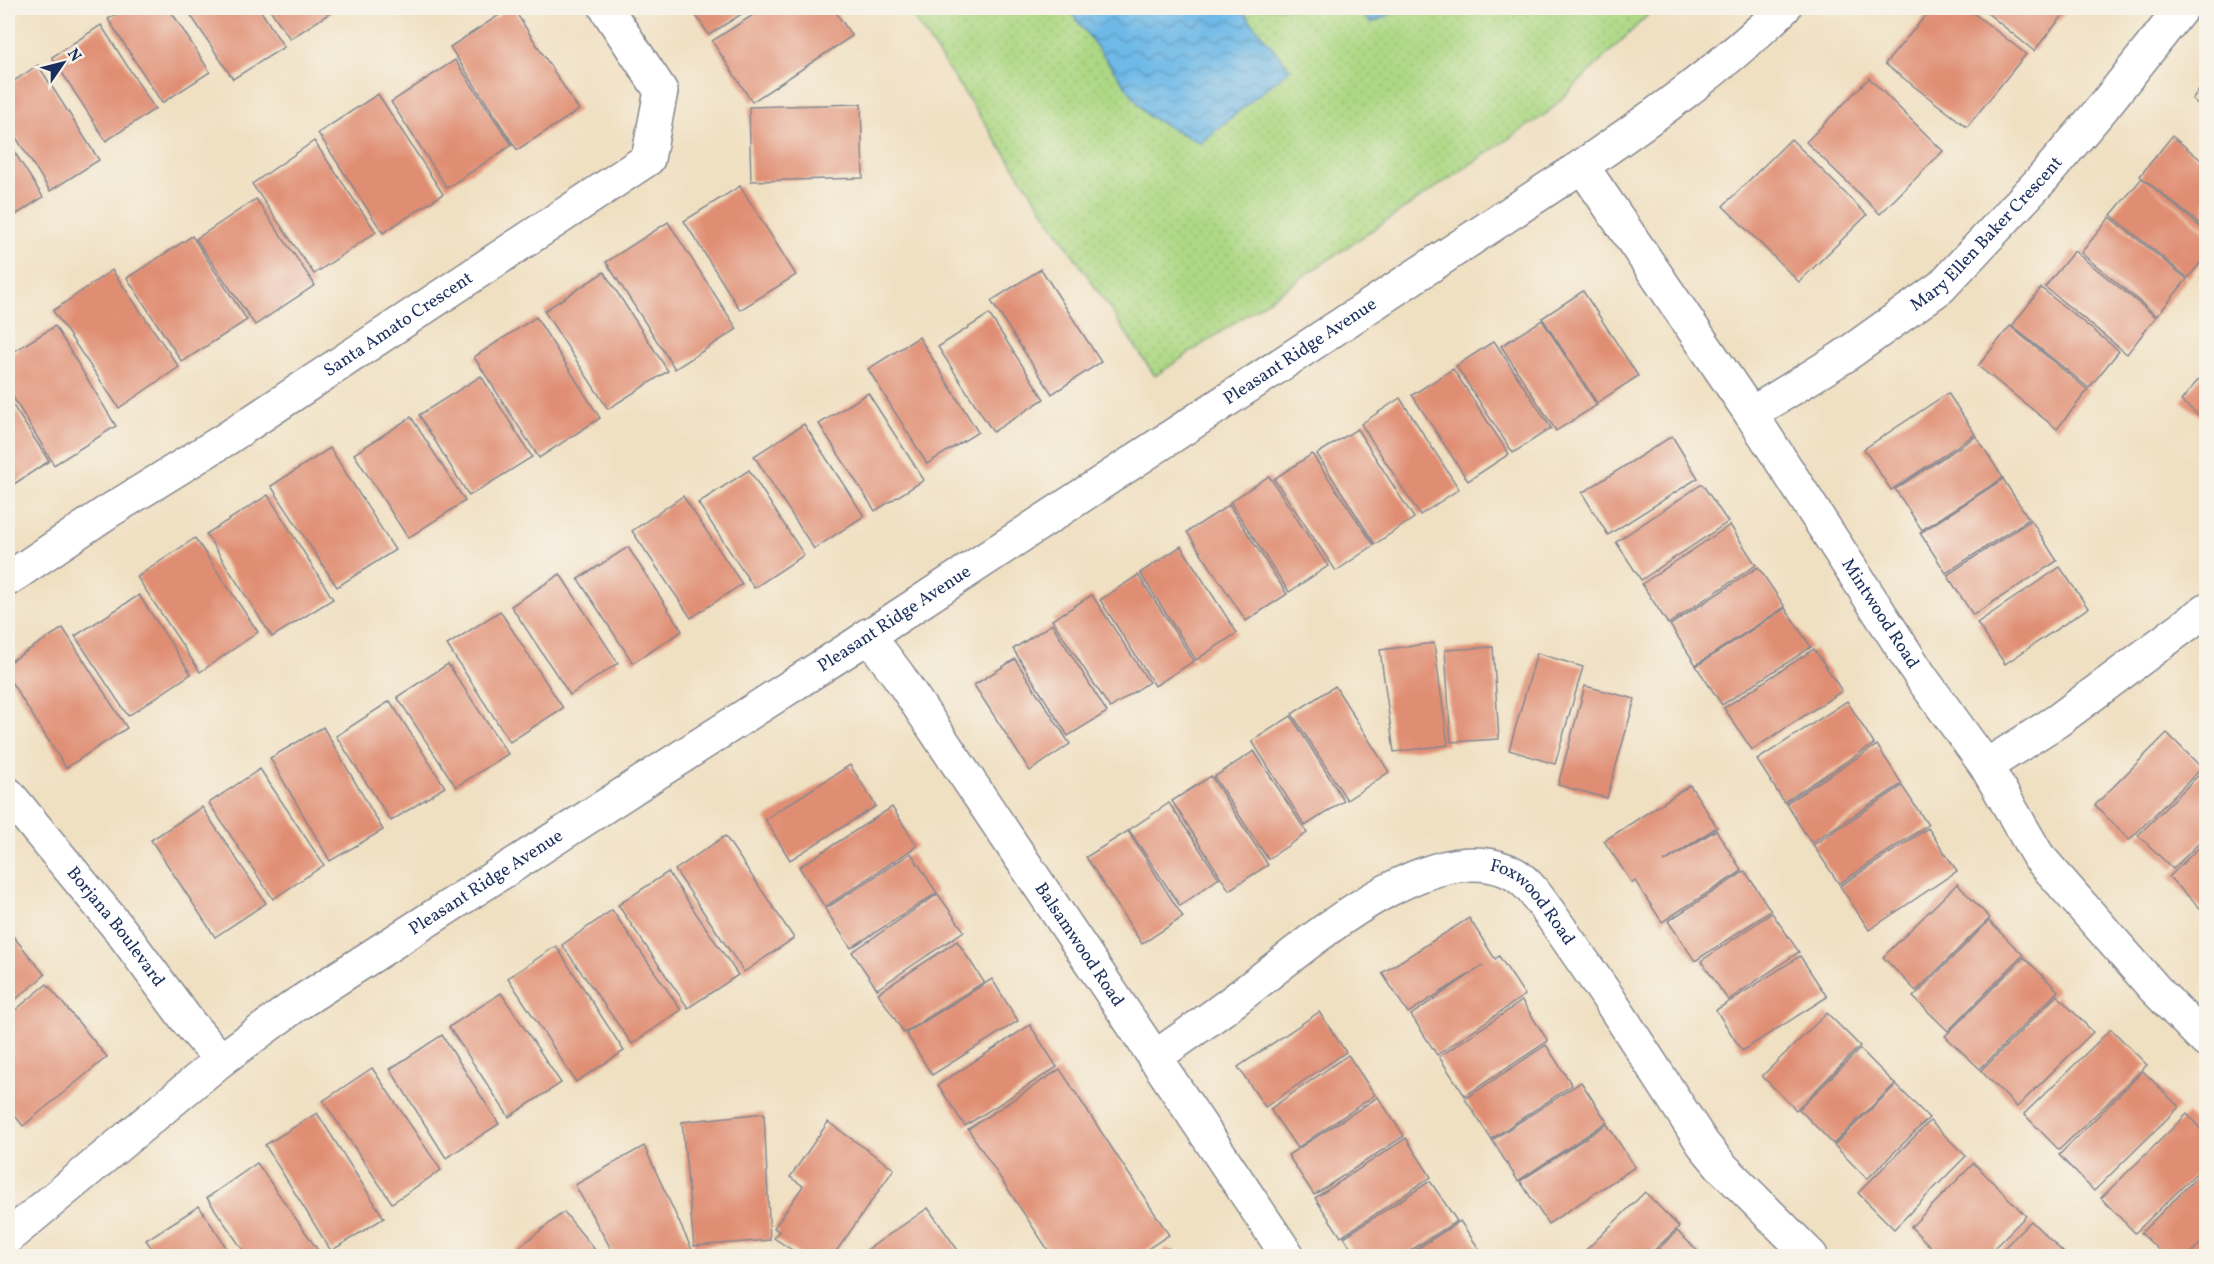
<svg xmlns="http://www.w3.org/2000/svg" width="2214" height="1264" viewBox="0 0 2214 1264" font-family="Vollkorn,serif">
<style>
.grass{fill:url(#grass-dots);stroke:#648471;stroke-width:1.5}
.water{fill:url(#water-waves);stroke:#4474a2;stroke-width:1.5}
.building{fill:#e08e73}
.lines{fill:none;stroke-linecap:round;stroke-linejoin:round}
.minor-casing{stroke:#868890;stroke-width:36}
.tertiary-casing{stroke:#868890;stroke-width:36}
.minor{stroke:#fff;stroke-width:33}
.tertiary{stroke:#fff;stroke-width:33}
.labels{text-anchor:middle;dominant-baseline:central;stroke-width:5;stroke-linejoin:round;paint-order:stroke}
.street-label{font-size:18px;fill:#1b2f5e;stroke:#f7f3e8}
</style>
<defs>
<pattern id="grass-dots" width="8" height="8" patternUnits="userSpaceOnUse" patternTransform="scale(1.5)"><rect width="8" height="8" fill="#add884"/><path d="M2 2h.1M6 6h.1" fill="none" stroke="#94ba74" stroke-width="1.8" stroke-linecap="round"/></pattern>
<pattern id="water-waves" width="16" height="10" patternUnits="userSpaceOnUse" patternTransform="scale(1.5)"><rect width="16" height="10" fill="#6eb9e7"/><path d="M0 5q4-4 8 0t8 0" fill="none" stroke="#5a97be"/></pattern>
</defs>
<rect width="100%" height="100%" fill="#f7f3e8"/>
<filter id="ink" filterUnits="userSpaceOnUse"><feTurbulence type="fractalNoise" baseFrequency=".0167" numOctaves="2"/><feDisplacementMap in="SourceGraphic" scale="12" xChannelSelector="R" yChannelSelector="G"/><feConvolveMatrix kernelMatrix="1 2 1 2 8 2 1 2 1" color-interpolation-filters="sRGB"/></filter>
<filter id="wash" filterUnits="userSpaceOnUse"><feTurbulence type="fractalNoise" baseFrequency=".008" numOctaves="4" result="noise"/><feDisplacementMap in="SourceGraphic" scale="24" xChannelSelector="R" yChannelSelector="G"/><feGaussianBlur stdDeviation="1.35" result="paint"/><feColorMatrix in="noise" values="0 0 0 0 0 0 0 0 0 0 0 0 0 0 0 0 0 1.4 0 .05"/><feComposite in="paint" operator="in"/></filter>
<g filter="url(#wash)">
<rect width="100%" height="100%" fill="#f0e0c2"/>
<polygon class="grass" points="907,8 1655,8 1547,113 1155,376"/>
<g class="water">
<polygon points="1068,8 1240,8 1290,69 1200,143 1148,116"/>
<polygon points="1357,8 1403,8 1371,23"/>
</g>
<g id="blocks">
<g class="building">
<polygon points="126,8 169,8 210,72 162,103 108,19"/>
<polygon points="186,8 259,8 284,47 233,79"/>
<polygon points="269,8 338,8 290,39"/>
<polygon points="510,8 513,8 579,110 517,150 450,47"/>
<polygon points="691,8 751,8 709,35"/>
<polygon points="764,8 833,8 852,36 752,102 712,41"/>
<polygon points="1932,8 1967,8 2026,54 1967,127 1885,64"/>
<polygon points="1981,8 2069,8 2034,51"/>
<polygon points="101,25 155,109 106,141 52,57"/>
<polygon points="455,60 512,145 447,188 391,102"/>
<polygon points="38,65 99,160 50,191 8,125 8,85"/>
<polygon points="1869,78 1943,151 1880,214 1806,142"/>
<polygon points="2206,81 2206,111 2192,99"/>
<polygon points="378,94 443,194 383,233 318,133"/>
<polygon points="861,104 863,178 751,181 749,107"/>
<polygon points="2172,136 2206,164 2206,229 2140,176"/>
<polygon points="1791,139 1867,215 1799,282 1723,206"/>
<polygon points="314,141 376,232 314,274 252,184"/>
<polygon points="8,142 43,197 8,220"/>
<polygon points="2142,178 2206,232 2206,256 2188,278 2111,215"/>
<polygon points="740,186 796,275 740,310 684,221"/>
<polygon points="256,199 315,285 255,325 196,239"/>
<polygon points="2110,217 2187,279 2157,316 2081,253"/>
<polygon points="668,222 737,329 675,369 606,262"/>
<polygon points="192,236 247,320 182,362 127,278"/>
<polygon points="2074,251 2156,317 2127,354 2045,287"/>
<polygon points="1041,269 1101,362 1052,394 991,301"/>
<polygon points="112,270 179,367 119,408 53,311"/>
<polygon points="604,272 668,371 608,409 544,311"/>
<polygon points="2041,288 2119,351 2089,388 2012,326"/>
<polygon points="1583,291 1638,376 1597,403 1542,318"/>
<polygon points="989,314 1044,399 993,432 938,347"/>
<polygon points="536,317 600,418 539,458 474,357"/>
<polygon points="1542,320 1597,405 1556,431 1501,346"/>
<polygon points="55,326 116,426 54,465 8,389 8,355"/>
<polygon points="2010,326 2088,390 2057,429 1978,366"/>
<polygon points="919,337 978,432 927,464 868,369"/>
<polygon points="1494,341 1551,428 1513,453 1456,366"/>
<polygon points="1453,369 1509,454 1468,481 1412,395"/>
<polygon points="2206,370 2206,421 2181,401"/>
<polygon points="481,376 532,457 469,496 419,415"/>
<polygon points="868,393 924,480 875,511 819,424"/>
<polygon points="1948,393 1975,434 1891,490 1864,449"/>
<polygon points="8,398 49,461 8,488"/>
<polygon points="1400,398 1459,489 1420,515 1361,424"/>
<polygon points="411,417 465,501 408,538 354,454"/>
<polygon points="804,424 864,516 814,549 754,456"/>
<polygon points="1357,429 1414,518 1375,544 1317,454"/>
<polygon points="1672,436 1698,478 1608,535 1582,493"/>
<polygon points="1976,436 2003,478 1922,530 1895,489"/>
<polygon points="330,448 395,550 337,587 271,486"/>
<polygon points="1312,454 1374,545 1336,571 1274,479"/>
<polygon points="749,470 804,555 754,588 698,503"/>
<polygon points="1269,476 1328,566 1289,592 1230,502"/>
<polygon points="2003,479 2029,519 1946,573 1920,533"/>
<polygon points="1702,484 1728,522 1641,580 1616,542"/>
<polygon points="268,495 333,599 272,637 206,534"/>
<polygon points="683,496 742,584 691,618 632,531"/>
<polygon points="1229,505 1287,594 1246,621 1187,532"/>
<polygon points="2031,520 2057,561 1973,615 1947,575"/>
<polygon points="1730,525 1756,565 1668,624 1642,584"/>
<polygon points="195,538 258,632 200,672 137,577"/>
<polygon points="1181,546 1237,633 1196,660 1140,573"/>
<polygon points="628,547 682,631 633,663 578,579"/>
<polygon points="1758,567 1785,607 1696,665 1670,625"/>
<polygon points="2060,567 2088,608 2005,664 1977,623"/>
<polygon points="560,574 618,663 570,695 511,606"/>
<polygon points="1138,575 1194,661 1155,686 1100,600"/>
<polygon points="139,595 191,674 128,716 75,636"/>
<polygon points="1092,595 1149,682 1110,708 1052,620"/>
<polygon points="1785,608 1811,647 1722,705 1696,666"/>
<polygon points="500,611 563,708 510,742 447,645"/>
<polygon points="1052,624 1107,712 1068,736 1013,649"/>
<polygon points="63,628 127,728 66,768 8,677 8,663"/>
<polygon points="1434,643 1448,745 1394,752 1380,650"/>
<polygon points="1493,647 1499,739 1451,742 1445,650"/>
<polygon points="1814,649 1842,691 1752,750 1724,708"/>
<polygon points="1537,653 1583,667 1555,764 1509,750"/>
<polygon points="1015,659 1070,744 1030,771 974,685"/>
<polygon points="448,664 508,754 456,787 397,697"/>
<polygon points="1335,686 1389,772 1347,800 1292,714"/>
<polygon points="1585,686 1635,699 1607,798 1558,785"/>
<polygon points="390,701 445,787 391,821 336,736"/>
<polygon points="1847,701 1874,744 1784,802 1757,760"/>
<polygon points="1291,716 1344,801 1305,826 1252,741"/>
<polygon points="323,727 383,830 330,861 270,758"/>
<polygon points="2167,733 2202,768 2129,840 2095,805"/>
<polygon points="1877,745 1902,784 1811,843 1786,803"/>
<polygon points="1254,751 1307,833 1268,859 1214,777"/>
<polygon points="850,765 876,806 790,860 765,819"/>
<polygon points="260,769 324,865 273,899 209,803"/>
<polygon points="2205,769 2206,836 2173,869 2138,835"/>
<polygon points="1211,776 1268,865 1229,890 1172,801"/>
<polygon points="1690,785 1717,827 1664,862 1716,830 1742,871 1662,922 1635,881 1632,883 1604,841"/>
<polygon points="1902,786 1928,825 1839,884 1813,845"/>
<polygon points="1169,803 1219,878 1180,906 1129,830"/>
<polygon points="202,807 266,903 215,937 151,840"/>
<polygon points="892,807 917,846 825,907 799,867"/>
<polygon points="1928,828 1957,871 1869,930 1840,886"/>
<polygon points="1128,831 1183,917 1142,944 1086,857"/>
<polygon points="725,836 794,938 744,972 675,870"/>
<polygon points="2206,840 2206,911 2205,913 2169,877"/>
<polygon points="911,853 937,893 851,948 825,909"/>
<polygon points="1745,871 1771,911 1695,961 1668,921"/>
<polygon points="668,872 738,975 688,1008 618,905"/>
<polygon points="1957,884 1990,918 1916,991 1883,957"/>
<polygon points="938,894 964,931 877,989 852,952"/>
<polygon points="612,910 681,1010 632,1044 562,945"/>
<polygon points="1772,913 1799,952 1728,1000 1701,961"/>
<polygon points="1469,918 1495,959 1499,956 1525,995 1437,1055 1411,1015 1484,965 1408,1013 1382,973"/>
<polygon points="1989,921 2023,955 1948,1031 1913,997"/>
<polygon points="8,930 45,975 8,1006"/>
<polygon points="957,941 984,982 904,1033 878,993"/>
<polygon points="556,946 624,1051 576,1082 508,978"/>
<polygon points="1800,956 1827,997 1742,1051 1716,1010"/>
<polygon points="2024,957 2058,991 1980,1069 1945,1036"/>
<polygon points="992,979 1018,1021 932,1075 906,1033"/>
<polygon points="47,984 107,1057 23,1126 8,1107 8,1016"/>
<polygon points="501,993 561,1083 509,1117 449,1027"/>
<polygon points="2057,995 2093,1032 2017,1107 1981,1071"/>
<polygon points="1522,1001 1548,1041 1465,1096 1439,1057"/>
<polygon points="1319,1012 1346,1052 1265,1107 1238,1067"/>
<polygon points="1827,1013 1860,1046 1796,1110 1762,1076"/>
<polygon points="1030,1025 1057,1067 965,1126 938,1085"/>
<polygon points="2111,1029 2147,1065 2059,1150 2024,1114"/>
<polygon points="442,1035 499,1124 446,1158 390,1069"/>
<polygon points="1546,1045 1572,1085 1491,1139 1465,1099"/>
<polygon points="1860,1049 1895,1084 1833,1144 1799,1109"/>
<polygon points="1348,1055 1375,1095 1297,1148 1270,1109"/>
<polygon points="372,1068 441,1170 392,1203 323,1101"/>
<polygon points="1060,1069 1169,1235 1137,1256 1052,1256 968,1129"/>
<polygon points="2143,1071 2179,1107 2094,1191 2059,1155"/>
<polygon points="1581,1082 1607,1122 1518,1181 1492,1140"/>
<polygon points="1896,1085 1929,1118 1867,1179 1834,1145"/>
<polygon points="1378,1097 1404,1136 1314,1195 1288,1155"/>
<polygon points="317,1113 384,1218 331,1251 265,1145"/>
<polygon points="764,1113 770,1240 694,1246 682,1122"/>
<polygon points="2187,1114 2206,1135 2206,1164 2135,1233 2101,1198"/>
<polygon points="1930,1121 1966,1156 1894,1229 1858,1193"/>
<polygon points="828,1122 894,1169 833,1256 801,1256 774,1238 779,1231 774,1228 803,1186 790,1177"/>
<polygon points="1607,1124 1635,1167 1548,1224 1520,1181"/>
<polygon points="1406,1138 1431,1177 1341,1237 1315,1198"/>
<polygon points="644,1146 693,1252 686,1256 615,1256 575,1185"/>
<polygon points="257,1163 322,1256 247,1256 207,1198"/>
<polygon points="1974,1163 2026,1216 1986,1256 1940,1256 1911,1227"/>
<polygon points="2206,1168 2206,1238 2188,1256 2165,1256 2141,1233"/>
<polygon points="1430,1181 1457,1221 1402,1256 1356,1256 1344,1237"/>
<polygon points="1645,1192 1679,1227 1648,1256 1580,1256"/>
<polygon points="199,1206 232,1256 157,1256 146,1240"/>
<polygon points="928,1208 962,1256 858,1256"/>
<polygon points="564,1212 600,1256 508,1256"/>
<polygon points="1460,1221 1484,1256 1406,1256"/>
<polygon points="2031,1221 2067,1256 1996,1256"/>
<polygon points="1677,1231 1703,1256 1651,1256"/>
<polygon points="1168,1248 1174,1256 1155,1256"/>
</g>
</g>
</g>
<g filter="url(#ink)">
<use href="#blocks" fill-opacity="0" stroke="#868890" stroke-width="1.5"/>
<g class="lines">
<g class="minor-casing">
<g id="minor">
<path id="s1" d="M1582,166L1751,414L1921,677L1986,766L2038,856L2155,989L2206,1041"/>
<path id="s2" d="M1751,414L1843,357L1941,287L2043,178L2104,106L2182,8"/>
<path id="s3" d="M8,579L106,513L226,439L648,159L661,91L606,8"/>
<path id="s4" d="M868,635L898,675L1288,1256"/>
<polyline points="1986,766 2057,721 2206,610"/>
<path id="s5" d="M8,794L121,931L189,1023L221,1060"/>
<path id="s6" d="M1154,1058C1183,1037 1212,1018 1240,996C1301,950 1424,837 1506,870C1525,877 1537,896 1548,911L1607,996L1703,1144L1722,1167L1811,1256"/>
</g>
</g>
<g class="tertiary-casing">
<g id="tertiary">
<path id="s7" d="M8,1237L221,1060L296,1005L852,647L1582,166C1653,117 1722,68 1784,8"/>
</g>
</g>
<use href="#minor" class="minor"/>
<use href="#tertiary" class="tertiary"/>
</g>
</g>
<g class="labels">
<g class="street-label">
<text stroke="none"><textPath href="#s2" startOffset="298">Mary Ellen Baker Crescent</textPath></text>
<text stroke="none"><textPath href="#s3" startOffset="466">Santa Amato Crescent</textPath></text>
<text stroke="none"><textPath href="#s7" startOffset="1568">Pleasant Ridge Avenue</textPath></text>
<text stroke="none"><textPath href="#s1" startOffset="538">Mintwood Road</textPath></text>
<text stroke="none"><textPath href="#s7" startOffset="1082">Pleasant Ridge Avenue</textPath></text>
<text stroke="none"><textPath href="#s7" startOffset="596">Pleasant Ridge Avenue</textPath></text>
<text stroke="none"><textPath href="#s6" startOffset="453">Foxwood Road</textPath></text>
<text stroke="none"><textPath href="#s5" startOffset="171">Borjana Boulevard</textPath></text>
<text stroke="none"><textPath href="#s4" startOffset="375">Balsamwood Road</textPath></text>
</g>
</g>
<rect width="2214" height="1264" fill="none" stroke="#f7f3e8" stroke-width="30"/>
<g transform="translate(63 63) rotate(55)" stroke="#f7f3e8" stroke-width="4.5" paint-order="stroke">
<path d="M0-4.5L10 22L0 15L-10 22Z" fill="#1b2f5e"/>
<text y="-9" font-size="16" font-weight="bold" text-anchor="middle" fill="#1b2f5e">N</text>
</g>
</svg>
